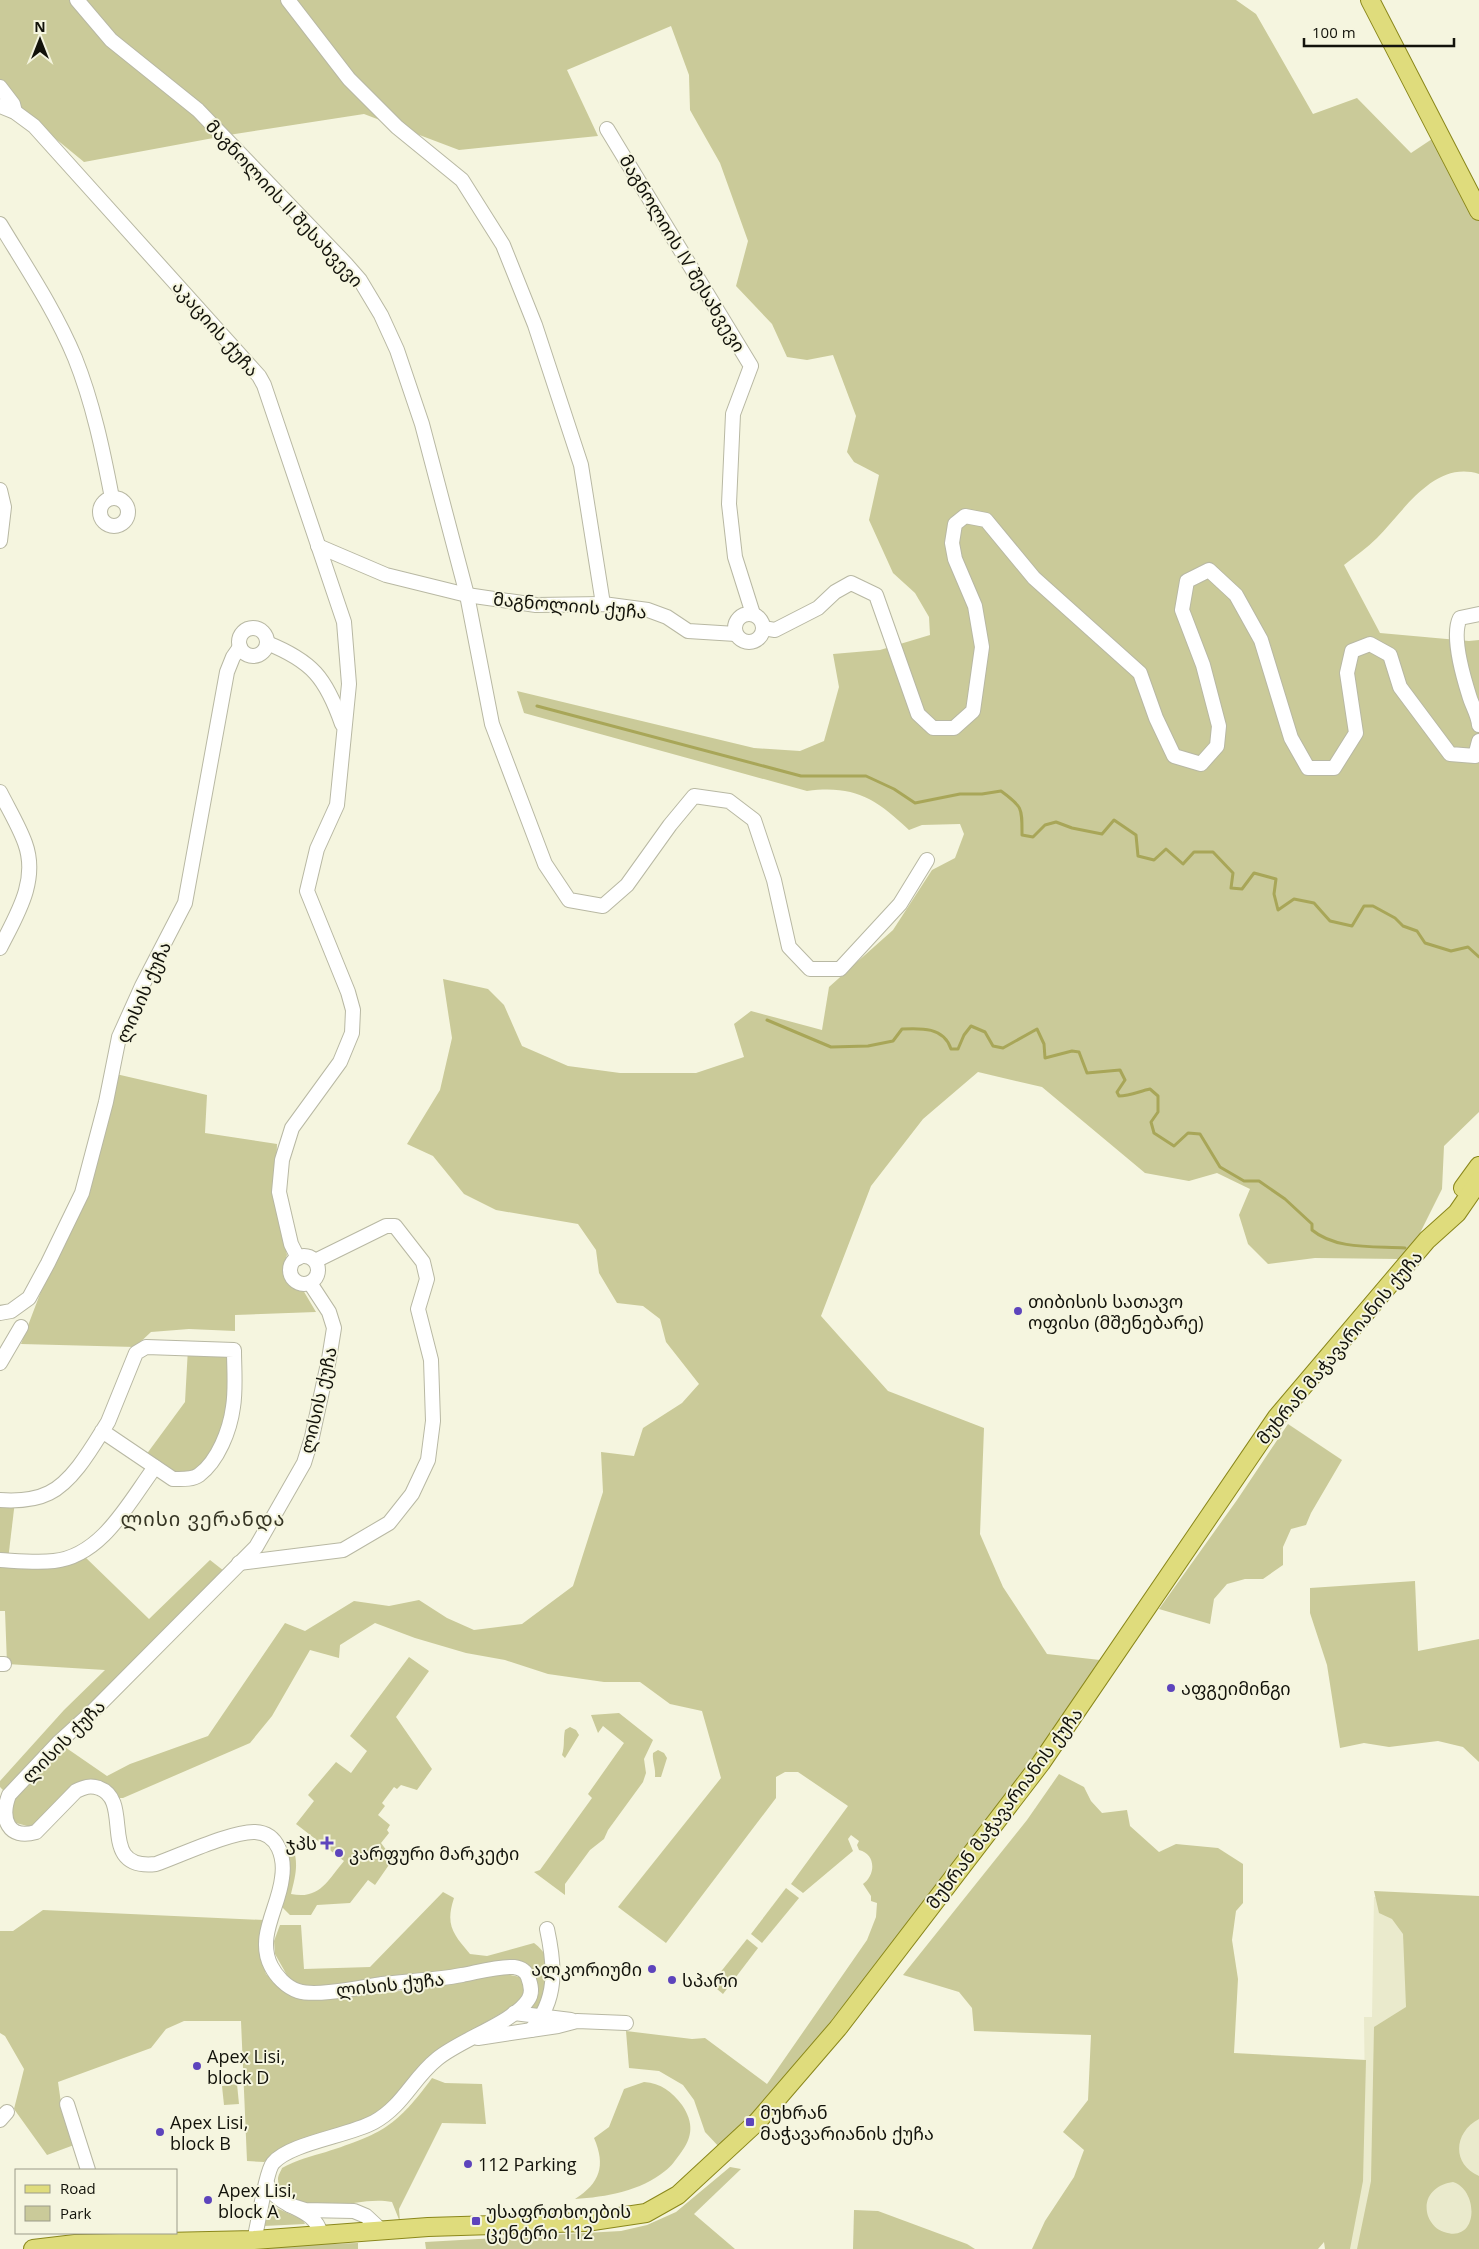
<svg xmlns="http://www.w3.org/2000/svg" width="1479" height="2249" viewBox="0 0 1479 2249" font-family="'Open Sans','Noto Sans Georgian',sans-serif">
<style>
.built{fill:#eaeacc}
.green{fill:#caca99;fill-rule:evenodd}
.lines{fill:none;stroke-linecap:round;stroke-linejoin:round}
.stream{stroke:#a8a658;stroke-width:3}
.minor-casing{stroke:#b8b8a3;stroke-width:16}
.major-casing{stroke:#8a871b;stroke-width:20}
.minor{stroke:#fff;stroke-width:14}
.major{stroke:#dfdc7c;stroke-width:18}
.poi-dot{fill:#5d44bc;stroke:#f5f5df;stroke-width:2}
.labels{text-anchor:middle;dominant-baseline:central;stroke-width:4;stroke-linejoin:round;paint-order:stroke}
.street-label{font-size:18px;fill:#13130b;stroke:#f5f5df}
.poi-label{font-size:18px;fill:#13130b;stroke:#f5f5df;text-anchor:start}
.quarter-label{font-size:20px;letter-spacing:1px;fill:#363524;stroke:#f5f5df}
</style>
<rect width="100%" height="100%" fill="#f5f5df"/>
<polygon class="built" points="1374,1897 1479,1900 1479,2249 1348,2249 1365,2101 1364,2017 1372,2017"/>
<g class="green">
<path d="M0,0H1236L1256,14L1313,114L1357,98L1411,153L1435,137L1479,211V474C1434,460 1404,511 1377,538C1367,548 1355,556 1344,565L1380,633L1469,641L1479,640V1112L1444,1146L1442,1189L1420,1233L1399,1259L1315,1258L1268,1264L1248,1244L1239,1215L1250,1189L1217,1173L1189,1181L1145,1173L1042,1087L978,1072L923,1119L871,1186L821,1316L888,1391L984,1428L980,1534L1003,1587L1047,1654L1100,1660L1084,1689L985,1828L775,2091L721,2149L705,2132L694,2100L683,2085L659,2071L629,2068L626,2031L692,2039L705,2038L767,2084L867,1940L876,1917L877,1903L871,1901V1896L863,1884C876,1875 876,1854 859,1850L857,1845L859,1841L851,1835L848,1839L853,1851L803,1893L791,1884L848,1806L798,1772H785L776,1777V1798L666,1943L618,1907L721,1778L702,1711L670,1704L640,1682H604L548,1674L505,1660L466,1653L415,1638L375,1623L340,1645L339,1658L310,1650L272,1716L250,1743L123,1798H117L93,1782L38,1825L31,1827L16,1823L11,1816V1801L62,1745L107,1776L130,1764L208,1736L285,1623L305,1631L354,1601L389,1606L419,1600L447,1618L474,1630L522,1624L573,1586L603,1492L601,1452L634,1456L643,1428L682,1403L699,1384L666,1342L660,1319L643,1306L617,1303L599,1273L596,1250L578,1224L496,1210L464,1194L433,1156L407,1144L440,1090L452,1038L443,979L488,989L504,1005L522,1046L568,1066L620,1073H696L744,1057L734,1024L751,1011L822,1030L829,987L893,930L932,870L955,858L964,834L960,824L922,825L909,830C875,798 854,785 807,791L524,713L517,691L754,748L800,751L824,741L839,687L833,654L880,650L930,635L929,617L915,593L893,573L869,520L879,475L854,462L847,452L856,416L833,355L807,360L787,357L772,324L736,286L748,241L720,163L690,110L689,75L671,26L567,70L598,136L459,150L364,114L235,134L84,162L0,93Z"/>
<polygon points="116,1074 207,1095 205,1133 277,1144 275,1199 287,1255 283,1267 289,1285 303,1290 316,1312 235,1315 235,1331 189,1329 151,1332 135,1347 21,1344 51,1265 90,1192"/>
<polygon points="188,1348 234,1350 233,1407 209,1465 186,1479 143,1459 185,1402"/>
<polygon points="1288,1424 1342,1460 1311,1513 1306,1525 1291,1529 1283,1547 1283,1565 1263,1579 1245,1579 1227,1584 1214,1599 1210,1624 1159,1609 1237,1500"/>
<polygon points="0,1500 15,1501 8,1560 0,1560"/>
<polygon points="83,1555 149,1619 210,1560 224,1571 5,1792 0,1787 0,1781 64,1710 105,1670 7,1664 5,1611 0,1611 0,1564"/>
<polygon points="1415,1581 1418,1651 1479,1639 1479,1762 1463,1747 1438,1741 1389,1747 1364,1743 1340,1748 1327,1665 1310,1613 1310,1588"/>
<path d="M409,1657L429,1671L396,1717L432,1769L417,1790L401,1785L397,1789L394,1787L382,1803L385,1806L378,1815L390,1825L387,1830L389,1833L381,1843L393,1859L375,1885L368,1880L350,1903L317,1905L311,1915H290L281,1906L288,1876L286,1848L293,1847C299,1865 295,1877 291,1894C320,1900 328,1880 344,1861L296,1824L314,1801L308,1795L336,1762L351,1773L367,1751L350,1736Z"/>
<polygon points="619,1713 653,1740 644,1759 646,1773 643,1782 608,1830 604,1839 590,1850 565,1884 565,1895 534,1872 540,1870 592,1798 588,1794 624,1743 603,1726 598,1733 591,1715"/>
<path d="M570,1727L576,1730L579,1735L565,1758L562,1755C565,1746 563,1739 565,1730Z"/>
<path d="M658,1750L664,1753L667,1758L661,1777H655C656,1768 652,1761 653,1753Z"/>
<polygon points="1059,1774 1084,1787 1091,1801 1102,1813 1127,1810 1130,1826 1159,1852 1176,1844 1218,1848 1243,1864 1243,1903 1236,1911 1232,1940 1238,1979 1234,2053 1366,2060 1363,2181 1350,2249 1325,2249 1324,2242 1318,2249 1032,2249 1045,2221 1074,2177 1084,2150 1063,2132 1088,2100 1091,2035 974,2031 972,2008 959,1992 903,1975 1027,1820"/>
<polygon points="786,1888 799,1898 762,1943 751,1934"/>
<path d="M1374,1891L1479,1896V2119C1454,2132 1451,2164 1479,2176V2249H1357L1371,2181L1374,2027L1406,2007L1403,1934L1392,1919L1379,1913ZM1453,2182C1479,2190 1479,2244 1444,2232C1437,2230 1431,2224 1428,2216C1422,2197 1436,2184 1453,2182Z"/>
<path d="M443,1892L454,1898C445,1925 453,1934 470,1954L487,1956L534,1943C560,1963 548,1985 538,2010L527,2009L539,1993L536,1978L525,1964L513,1960L459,1971L338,1986H300L288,1977L275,1954L274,1941L280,1925H301L304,1969L370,1967Z"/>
<polygon points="43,1910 264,1920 262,1960 266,1974 289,1994 314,1999 386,1993 506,1974 520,1977 526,1986 526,1996 520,2002 469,2032 392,2105 374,2119 286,2148 264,2162 247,2161 241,2021 184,2021 166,2029 151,2048 58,2082 61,2103 74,2145 47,2155 14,2109 24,2069 5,2036 0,2033 0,1931 13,1931"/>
<polygon points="747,1939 758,1948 723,1994 711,1984"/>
<path d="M432,2078L445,2083L482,2084L486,2124L442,2123L399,2209L400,2222L392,2202C373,2198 353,2204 333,2205C318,2207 277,2200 278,2179C278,2175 281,2171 282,2168C296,2160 312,2156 326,2152C382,2134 397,2126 432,2078Z"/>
<path d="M644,2082C661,2083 672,2092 682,2105C694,2123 693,2137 680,2154C676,2159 671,2167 665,2171C641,2191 606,2197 575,2199C600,2183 606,2166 594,2138L609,2127L624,2089Z"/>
<polygon points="237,2084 239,2104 224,2105 222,2086"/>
<polygon points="730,2167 741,2169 694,2214 735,2249 426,2249 425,2242 621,2231 647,2225 676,2212"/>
<polygon points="270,2205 303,2220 305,2224 264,2226"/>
<polygon points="854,2210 878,2211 967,2244 975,2249 853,2249"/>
<polygon points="358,2243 358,2249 176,2249"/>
</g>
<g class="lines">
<g class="stream">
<path d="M537,706L801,776H866L894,789L915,803L960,794H982L1001,791C1023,807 1022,808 1022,835L1033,837L1045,825L1056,822L1072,828L1102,834L1114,820L1136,835L1138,856L1154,860L1166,849L1183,864L1194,852H1213L1233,873L1231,888L1242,889L1254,873L1276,879L1274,894L1278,910L1294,899L1314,903L1330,921L1352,926L1364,906H1373L1395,918L1403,926L1417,931L1425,943L1451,951L1468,947L1479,957"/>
<path d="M767,1020L831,1047L868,1046L893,1041L902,1029C921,1028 944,1027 951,1049H958L964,1035L971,1026L985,1032L993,1046L1003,1048L1037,1029L1044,1044L1045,1058L1072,1051L1079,1052L1087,1073L1120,1070L1125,1080L1117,1092L1119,1096C1130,1096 1140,1091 1150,1089L1158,1096V1112L1151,1122L1154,1133L1174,1146L1188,1133L1200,1134L1220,1167L1244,1181H1259L1285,1199L1312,1224V1230C1336,1250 1375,1246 1405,1248"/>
</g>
<g class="minor-casing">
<g id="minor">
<polyline points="77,0 111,40 198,110 346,264 360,280 381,315 397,350 422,424 467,595 492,724 545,864 569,900 603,906 627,885 670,825 694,796 729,801 754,820 774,880 789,947 810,969 840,969 900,904 927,860"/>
<polyline points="288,0 349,79 397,127 462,180 503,245 535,325 581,465 603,604"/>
<polyline points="0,87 13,104 15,112"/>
<polyline points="0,106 15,112 34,126 259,376 264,385 344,622 349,684 337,805 317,849 307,891 348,992 353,1010 352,1033 340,1062 292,1128 282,1160 279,1192 291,1244 298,1258"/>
<polyline points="607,129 751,366 733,414 729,504 735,557 753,614"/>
<path d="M0,224C26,267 55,310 75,358C93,403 103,451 112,498"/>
<polyline points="0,490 4,507 0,541"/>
<circle cx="114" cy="512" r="14"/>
<polyline points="318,546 386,575 467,595 536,605 603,604 648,610 667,617 688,631 736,634"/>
<circle cx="749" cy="628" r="14"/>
<path d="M1479,614L1460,618C1451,636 1463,676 1469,695C1472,706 1478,714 1479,725"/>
<polyline points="763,628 775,630 818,608 835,592 851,583 876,595 918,714 933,728 954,728 973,711 982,647 975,606 955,559 952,543 955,524 965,516 986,520 1034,578 1140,673 1156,718 1174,756 1201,764 1217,746 1219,726 1203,665 1182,610 1187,581 1209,570 1236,595 1261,640 1291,738 1308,768 1334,768 1356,733 1347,673 1352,651 1370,644 1390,655 1400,687 1450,754 1475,756 1479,741"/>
<circle cx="253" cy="642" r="14"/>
<path d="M267,643C312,661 326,678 342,724"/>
<path d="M0,792C8,808 19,826 25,843C39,881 16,916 0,948"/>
<circle cx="304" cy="1270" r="14"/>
<polyline points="0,1313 11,1311 29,1298 48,1263 82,1193 106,1102 119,1037 142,986 185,903 227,672 233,657 240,647"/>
<polyline points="0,1363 21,1327"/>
<path d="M0,1500C15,1501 35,1500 49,1493C74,1481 94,1444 108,1422L136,1353L146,1347L234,1350C234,1368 236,1389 233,1407C230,1430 218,1461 199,1475C192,1480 181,1479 173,1479L102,1431"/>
<path d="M0,1560C18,1561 37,1563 54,1561C102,1556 129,1502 155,1467"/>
<polyline points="239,1563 343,1550 389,1523 412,1494 428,1460 433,1421 431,1360 418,1309 427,1279 423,1262 395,1226 386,1226 315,1261"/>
<polyline points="0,1664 4,1664"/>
<polyline points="514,2013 571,2020"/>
<path d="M531,2030C558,2000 555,1966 547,1929"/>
<polyline points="478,2038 558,2026 577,2021 626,2023"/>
<polyline points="67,2104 88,2170"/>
<polyline points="0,2120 7,2112"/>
<path d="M267,2184C281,2212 313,2204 321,2234"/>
<polyline points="289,2205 305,2210 354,2211 366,2216 380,2229"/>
<path d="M254,2240C258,2226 266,2171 273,2163C290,2143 348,2136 374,2122C403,2106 413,2078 437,2059C459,2040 513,2023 528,2000C533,1993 531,1985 528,1977C526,1971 521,1968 514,1967C498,1966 478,1972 462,1975C436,1980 409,1981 382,1984C361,1987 317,1997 298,1991C286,1987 276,1976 271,1966C256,1937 279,1907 282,1878C285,1859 279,1833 255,1832C232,1831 179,1856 156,1864C95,1871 135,1801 99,1788C90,1785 84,1787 76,1791L36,1832C8,1840 0,1819 9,1795L58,1743L90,1714L256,1547L304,1463L312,1437L329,1359L334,1328L329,1312L310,1283"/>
</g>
</g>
<g class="major-casing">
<g id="major">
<polyline points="1370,0 1479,211"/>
<polyline points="1463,1188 1479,1166"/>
<polyline points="33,2249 75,2244 254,2240 428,2227 586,2222 646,2213 678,2195 758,2121 838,2028 1041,1763 1277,1417 1427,1240 1457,1213 1479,1181"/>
</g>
</g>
<use href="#minor" class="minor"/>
<use href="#major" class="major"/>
</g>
<g class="poi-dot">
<circle cx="1018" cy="1311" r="5"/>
<circle cx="1171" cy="1688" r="5"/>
<path d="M324.5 1835.5h5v5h5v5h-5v5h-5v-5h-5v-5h5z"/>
<circle cx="339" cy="1853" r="5"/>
<circle cx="652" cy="1969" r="5"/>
<circle cx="672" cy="1980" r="5"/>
<circle cx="197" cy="2066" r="5"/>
<rect x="745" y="2117" width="10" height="10" rx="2.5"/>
<circle cx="160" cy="2132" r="5"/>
<circle cx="468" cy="2164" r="5"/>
<circle cx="208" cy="2200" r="5"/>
<rect x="471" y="2216" width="10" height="10" rx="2.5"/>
</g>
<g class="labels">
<g class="street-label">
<text transform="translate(285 203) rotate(47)">მაგნოლიის II შესახვევი</text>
<text transform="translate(683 253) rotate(59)">მაგნოლიის IV შესახვევი</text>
<text transform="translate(216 328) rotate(49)">აკაციის ქუჩა</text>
<text transform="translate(570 605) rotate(5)">მაგნოლიის ქუჩა</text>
<text transform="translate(143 992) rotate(-66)">ლისის ქუჩა</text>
<text transform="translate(1339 1347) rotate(-50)">მუხრან მაჭავარიანის ქუჩა</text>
<text transform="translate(318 1400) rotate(-77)">ლისის ქუჩა</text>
<text transform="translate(63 1741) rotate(-45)">ლისის ქუჩა</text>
<text transform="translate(1004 1808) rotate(-53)">მუხრან მაჭავარიანის ქუჩა</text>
<text transform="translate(390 1984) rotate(-6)">ლისის ქუჩა</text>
</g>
<g class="poi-label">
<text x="1028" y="1301">თიბისის სათავო<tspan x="1028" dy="21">ოფისი (მშენებარე)</tspan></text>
<text x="1181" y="1688">აფგეიმინგი</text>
<text x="317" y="1843" text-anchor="end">ჯპს</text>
<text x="349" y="1853">კარფური მარკეტი</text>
<text x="642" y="1969" text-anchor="end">ალკორიუმი</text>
<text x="682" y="1980">სპარი</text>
<text x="207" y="2056">Apex Lisi,<tspan x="207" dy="21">block D</tspan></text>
<text x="760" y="2112">მუხრან<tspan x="760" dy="21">მაჭავარიანის ქუჩა</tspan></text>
<text x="170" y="2122">Apex Lisi,<tspan x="170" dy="21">block B</tspan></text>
<text x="478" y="2164">112 Parking</text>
<text x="218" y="2190">Apex Lisi,<tspan x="218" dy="21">block A</tspan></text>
<text x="486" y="2211">უსაფრთხოების<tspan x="486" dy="21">ცენტრი 112</tspan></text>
</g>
<g class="quarter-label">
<text x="203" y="1518">ლისი ვერანდა</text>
</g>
</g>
<rect x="15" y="2169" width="162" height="65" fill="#f5f5df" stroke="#9b9b8a"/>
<rect x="25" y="2185" width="25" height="8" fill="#dfdc7c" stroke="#9b9b8a"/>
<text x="60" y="2194" font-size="15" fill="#13130b">Road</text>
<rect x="25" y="2206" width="25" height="15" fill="#caca99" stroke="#9b9b8a"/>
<text x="60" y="2219" font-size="15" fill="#13130b">Park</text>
<g transform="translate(40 40)" stroke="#f5f5df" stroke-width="4" paint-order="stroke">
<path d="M0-4L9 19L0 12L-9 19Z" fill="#13130b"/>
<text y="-8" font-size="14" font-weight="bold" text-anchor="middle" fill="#13130b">N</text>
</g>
<path d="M1304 38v8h150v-8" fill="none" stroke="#13130b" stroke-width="2.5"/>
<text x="1312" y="38" font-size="15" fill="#13130b" stroke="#f5f5df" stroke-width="4" paint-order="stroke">100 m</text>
</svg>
